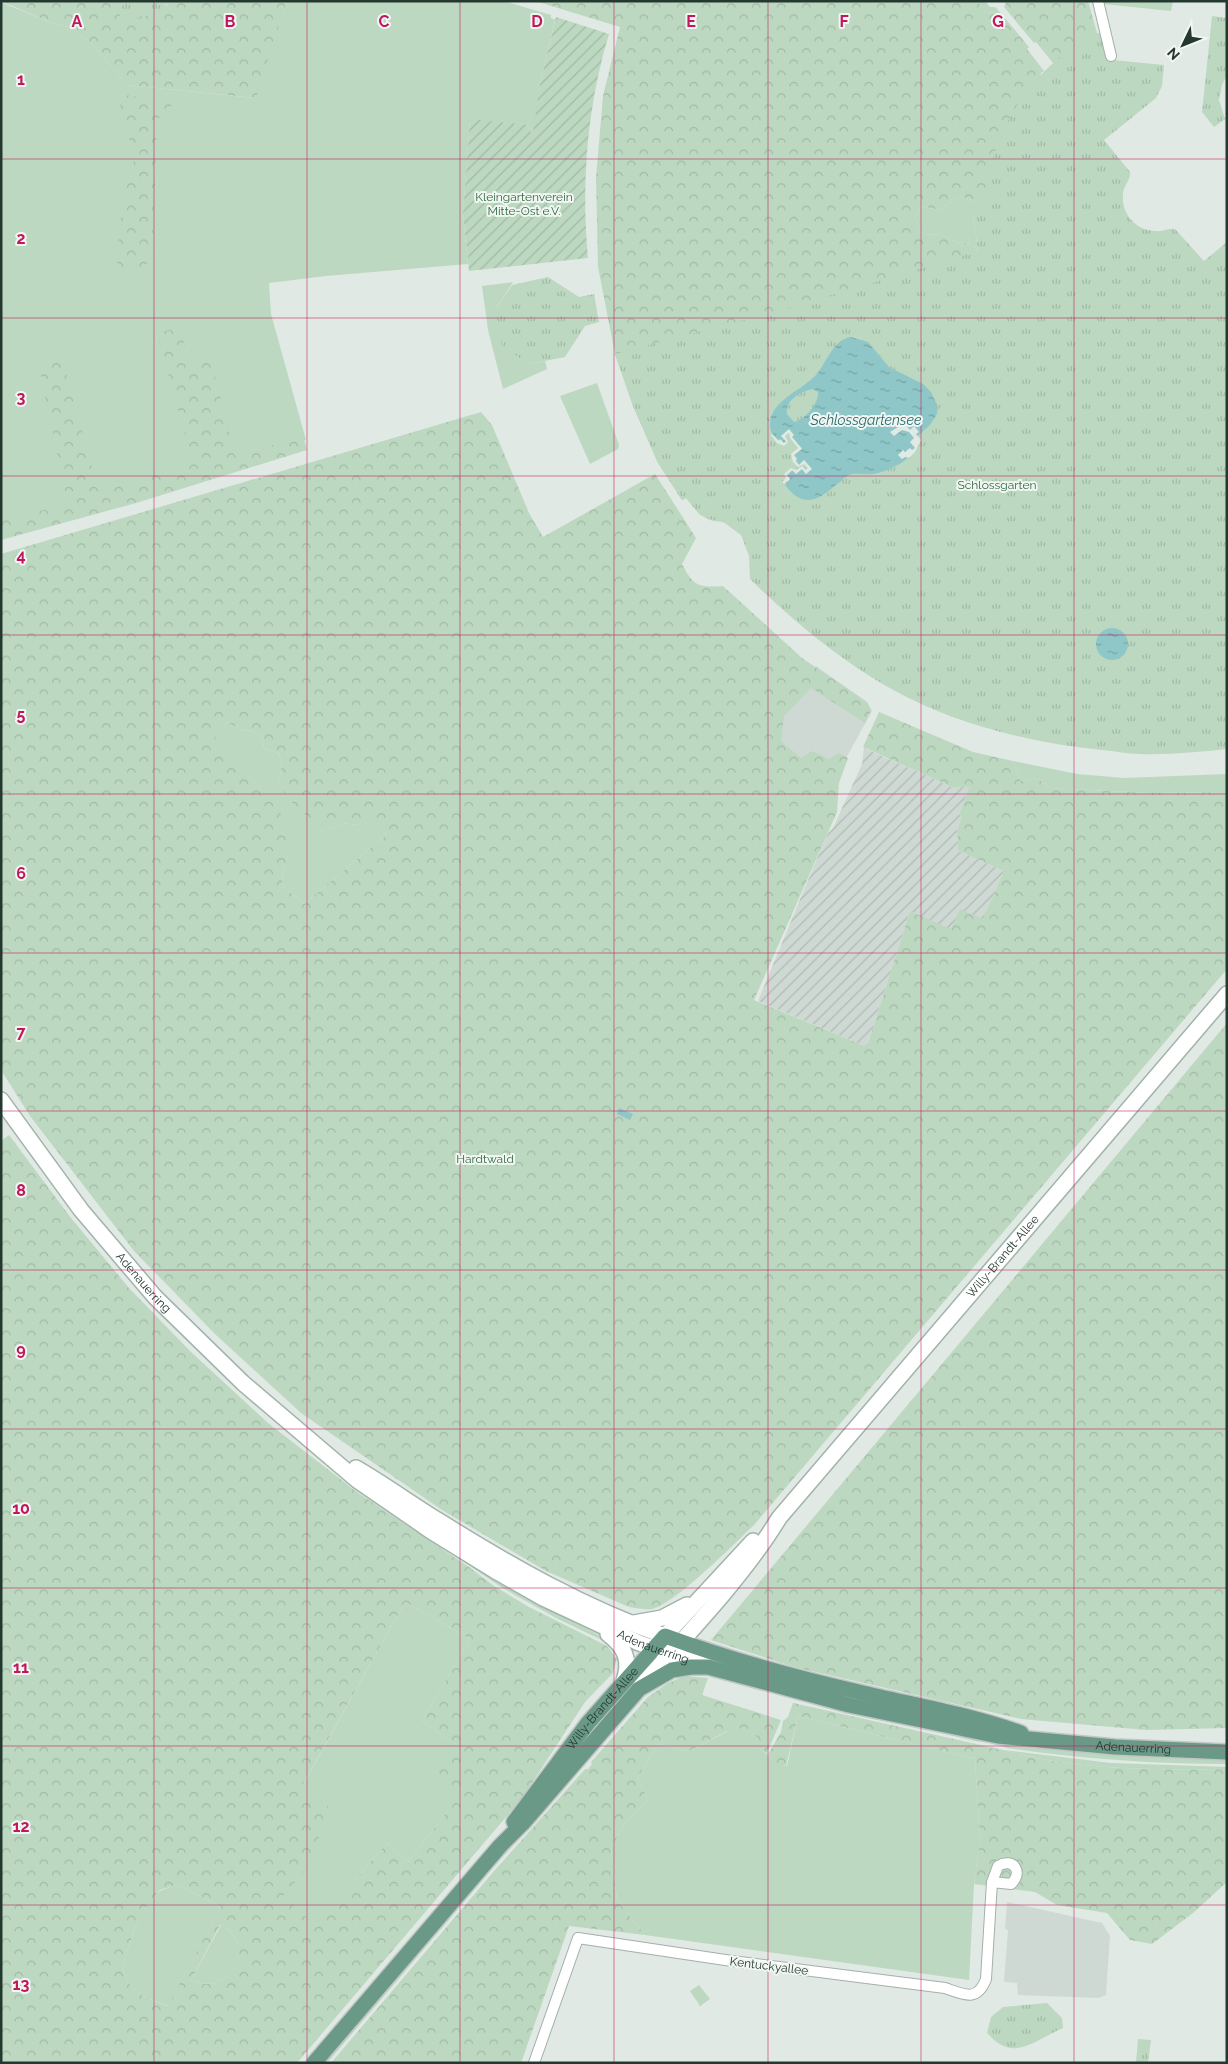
<svg xmlns="http://www.w3.org/2000/svg" width="1228" height="2064" viewBox="0 0 1228 2064" font-family="Raleway,sans-serif">
<style>
.built{fill:#cfd9d3}
.industrial{fill:url(#industrial-furrows)}
.grass{fill:#bcd8c0}
.forest{fill:url(#forest-crowns);fill-rule:evenodd}
.park{fill:url(#park-tufts)}
.garden{fill:url(#garden-furrows)}
.water{fill:url(#water-ripples);fill-rule:evenodd}
.pier{fill:#e1e9e4}
.lines{fill:none;stroke-linecap:round;stroke-linejoin:round}
.street-casing{stroke:#a4b0aa;stroke-width:12}
.secondary-casing{stroke:#a1b4aa;stroke-width:18}
.primary-casing{stroke:#c1c7c5;stroke-width:18}
.street{stroke:#fff;stroke-width:10}
.secondary{stroke:#fff;stroke-width:15}
.primary{stroke:#6a9a87;stroke-width:15}
.grid{fill:none;stroke:#c2185b;stroke-width:1;stroke-opacity:0.55}
.labels{text-anchor:middle;dominant-baseline:central;stroke-width:4;stroke-linejoin:round;paint-order:stroke}
.park-label{font-size:12px;fill:#326a40;stroke:#f1f6f3}
.street-label{font-size:12px;fill:#23382f;stroke:#f1f6f3}
.water-label{font-size:14px;font-style:italic;fill:#256a6c;stroke:#f1f6f3}
.grid-label{font-size:16px;text-anchor:middle;font-weight:bold;fill:#c2185b;stroke:#f1f6f3;stroke-width:4;stroke-linejoin:round;paint-order:stroke}
</style>
<defs>
<pattern id="industrial-furrows" width="10" height="10" patternUnits="userSpaceOnUse" patternTransform="scale(1.25)"><rect width="10" height="10" fill="#cfd9d3"/><path d="M-1 1l2-2M0 10L10 0M9 11l2-2" fill="none" stroke="#b1bbb5"/></pattern>
<pattern id="forest-crowns" width="20" height="18" patternUnits="userSpaceOnUse" patternTransform="scale(1.25)"><rect width="20" height="18" fill="#bcd8c0"/><path d="M2 6a3 3 0 1 1 6 0M12 15a3 3 0 1 1 6 0" fill="none" stroke="#a1baa5"/></pattern>
<pattern id="park-tufts" width="24" height="20" patternUnits="userSpaceOnUse" patternTransform="scale(1.25)"><rect width="24" height="20" fill="#bcd8c0"/><path d="M3 7l-1-3M5 7V3M7 7l1-3M15 17l-1-3M17 17v-4M19 17l1-3" fill="none" stroke="#a1baa5"/></pattern>
<pattern id="garden-furrows" width="10" height="10" patternUnits="userSpaceOnUse" patternTransform="scale(1.25)"><rect width="10" height="10" fill="#bcd8c0"/><path d="M-1 1l2-2M0 10L10 0M9 11l2-2" fill="none" stroke="#a1baa5"/></pattern>
<pattern id="water-ripples" width="26" height="14" patternUnits="userSpaceOnUse" patternTransform="scale(1.25)"><rect width="26" height="14" fill="#8fc7c8"/><path d="M2 4q2-2 4 0t4 0M15 11q2-2 4 0t4 0" fill="none" stroke="#74a3a3"/></pattern>
</defs>
<rect width="100%" height="100%" fill="#e1e9e4"/>
<g class="built">
<polygon points="816,666 867,702 872,711 834,780 762,742"/>
<polygon points="1007,1902 1102,1923 1110,1936 1106,1995 1099,1998 1018,1995 1017,1983 1004,1982 1008,1930 1005,1929"/>
</g>
<polygon class="industrial" points="864,748 952,787 969,787 959,815 962,816 957,831 958,846 957,850 1004,871 983,920 951,930 910,911 867,1047 758,1001 818,856 828,833 833,828 862,764"/>
<g class="grass">
<polygon points="287,1 504,1 551,15 551,18 555,20 540,84 534,134 531,133 530,125 470,120 463,213 468,264 326,276 269,283 271,314 306,440 207,469 1,525 1,2 49,22 72,28 93,45 127,85 255,98"/>
<polygon points="977,1 985,1 990,7 995,7 999,11 996,13 986,12"/>
<polygon points="1102,1 1173,1 1171,11 1103,4"/>
<polygon points="960,196 978,202 979,213 973,213 978,251 973,244 956,242 939,234 923,235 914,219 921,206 939,210"/>
<polygon points="513,282 495,310 529,364 545,361 547,369 503,389 488,330 482,286"/>
<polygon points="597,383 619,445 618,449 590,464 560,396"/>
<polygon points="227,722 242,730 253,731 262,737 264,748 279,753 282,766 278,784 330,830 343,823 357,825 370,816 386,835 304,904 283,886 282,877 288,856 261,787 227,762 214,737"/>
<polygon points="1013,761 1077,774 1124,778 1227,774 1227,792 1150,793 1050,788 1037,778 1021,781"/>
<polygon points="435,1542 475,1564 497,1582 525,1598 609,1640 608,1643 556,1618 501,1587"/>
<polygon points="405,1602 470,1639 422,1721 457,1745 454,1803 408,1862 387,1843 360,1874 311,1922 255,1871"/>
<polygon points="794,1698 992,1740 992,1743 975,1741"/>
<path d="M798,1716L975,1759L980,1840L974,1884L969,1980L645,1935L617,1900L611,1849L626,1821L649,1800L637,1779L658,1744L689,1751L736,1727L756,1736L757,1748C768,1753 772,1758 776,1768L787,1766Z"/>
<path d="M1000,1743L1135,1756L1227,1758V1764C1153,1764 1080,1759 1007,1748L999,1745Z"/>
<path d="M1003,1750L1111,1763L1227,1767V1769C1152,1770 1075,1770 1003,1750Z"/>
<polygon points="577,1771 578,1772 492,1869 327,2063 325,2063 543,1807"/>
<polygon points="176,1885 221,1906 169,2006 144,1997 128,1983 122,1968 135,1927 150,1900 160,1891"/>
<path d="M221,1925C259,1944 231,1998 191,1980Z"/>
</g>
<g class="forest">
<polygon points="1,1 125,1 121,6 166,6 170,1 287,1 256,98 127,85 93,45 72,28 49,22"/>
<path d="M535,1H977L986,12L996,13L999,11L1029,47L1027,49L1044,71L1041,73L1006,243L733,527C721,520 722,523 710,520C699,516 693,506 686,498L682,500L658,463L633,406L615,354L598,267L596,178L603,96L620,27ZM960,196L978,202H984L978,251L973,244L956,242L939,234L923,235L914,219L921,206L939,210Z"/>
<polygon points="1007,1 1088,1 1097,33 1103,39 1053,63 1036,42 1034,43 1004,7"/>
<polygon points="122,94 173,104 157,120 152,261 130,272 122,270 116,260 125,183 136,175 128,131 120,108"/>
<polygon points="174,329 183,338 188,360 208,359 212,364 235,456 303,436 307,450 136,503 1,540 1,519 68,505 39,368 63,360 98,490 193,464 157,333"/>
<path d="M481,412L492,425L529,513L543,537L655,474L696,538L682,564C693,586 699,588 723,586L802,658L867,702L871,710L865,723L811,688L784,716L781,741L801,758L812,751L829,759L839,753L848,758L839,783L837,812L754,1000L867,1047L910,911L951,929L960,909L983,919L1004,871L957,850L958,846L957,831L962,816L959,815L969,787H952L863,747L879,712L973,752L1013,761L1021,781L1037,778L1050,788L1150,793L1227,792V969L754,1525C734,1544 675,1604 652,1609C645,1610 637,1608 629,1607L546,1571L442,1510L301,1413L215,1334L134,1251L30,1116L1,1070V554ZM227,722L242,730L253,731L262,737L264,748L279,753L282,766L278,784C293,807 306,817 330,830L343,823L357,825L370,817L386,835L304,904L283,886L282,877L288,856L289,832L278,808L261,787L228,762L215,737Z"/>
<polygon points="1227,1023 1227,1728 1146,1730 1021,1719 794,1667 711,1640"/>
<path d="M9,1135L71,1218L129,1288L190,1351L268,1423L357,1492L469,1567L494,1586L529,1607L607,1646L617,1659L613,1673L585,1702L522,1798L297,2063H1V1141ZM405,1602L470,1639L422,1721L457,1745L437,1772L454,1789V1803L408,1862L387,1843L360,1874L311,1921L283,1896L318,1855L319,1832L336,1813L302,1786ZM176,1885L221,1906L168,2006L144,1997L128,1983L122,1968L135,1927L150,1901L160,1890ZM220,1925C258,1940 233,1999 191,1980Z"/>
<polygon points="685,1676 708,1678 702,1695 781,1720 767,1753 757,1748 756,1736 736,1727 730,1733 727,1731 689,1751 658,1744 637,1779 649,1800 626,1821 611,1849 617,1900 645,1935 569,1926 521,2063 331,2063 495,1870 585,1769 588,1769 592,1764 591,1762 648,1697 668,1683"/>
<path d="M793,1703L1003,1750C1075,1770 1152,1770 1227,1769V1882L1193,1913L1152,1944L1130,1940L1107,1913L1057,1905L1035,1892L974,1884L980,1840L975,1759L798,1716L786,1766L776,1769L768,1754L781,1732L783,1721L788,1717Z"/>
</g>
<g class="park">
<path d="M125,1H170C157,16 137,19 119,21L121,6Z"/>
<polygon points="1212,16 1227,18 1227,75 1222,85 1219,100 1225,119 1214,127 1202,112"/>
<path d="M1106,30L1113,60L1164,65L1162,86L1156,98L1104,140L1130,172C1131,180 1123,186 1123,194C1121,214 1136,231 1156,231C1162,232 1168,228 1175,229L1204,261L1227,242V749C1198,752 1169,755 1140,754C1128,754 1115,751 1102,750C1030,743 950,723 886,686C836,657 792,620 750,579L749,556L741,535L722,521L710,519L700,515L686,498L682,500L658,463L633,406L615,354L786,309L978,251L973,213H978V202H984C988,184 990,166 996,149C1013,98 1056,49 1106,30Z"/>
<polygon points="548,277 579,297 594,294 599,322 585,326 565,357 529,364 502,346 495,310 512,285"/>
<polygon points="736,1727 756,1736 757,1748 730,1733"/>
<polygon points="699,1985 710,1999 700,2006 690,1991"/>
<path d="M1047,2003L1062,2018L1063,2028C1034,2040 1014,2064 987,2033L991,2017L1003,2007Z"/>
<polygon points="1138,2039 1151,2040 1148,2063 1136,2063"/>
</g>
<path class="garden" d="M556,17L609,34C587,106 581,184 588,258L469,271L463,213L470,119L530,125L531,133H533L540,84Z"/>
<g class="water">
<path d="M851,337L868,342L889,367L923,384L931,392L938,407L937,414L930,425L918,436C921,456 889,473 871,474C865,475 858,473 852,474C846,475 841,482 836,485C816,502 803,508 785,485L790,479L787,475L793,470L796,474L802,469L806,474L811,469L804,460L799,465L794,455L802,448L792,437L789,430L781,436L786,442L784,443C777,440 770,434 770,426C769,401 801,391 815,376C827,363 832,340 851,337ZM812,389L818,392C819,403 805,420 794,422L787,414C786,399 799,393 812,389Z"/>
<circle cx="1112" cy="644" r="16"/>
<polygon points="619,1108 633,1114 630,1120 617,1114"/>
</g>
<g class="pier">
<polygon points="903,421 910,430 914,426 919,432 916,434 921,440 915,452 909,458 905,457 902,459 898,455 903,450 905,452 910,448 912,450 915,448 910,442 914,438 909,432 902,430 894,436 890,432 898,427 897,425"/>
<polygon points="789,429 794,435 792,437 802,449 794,455 797,459 795,461 799,465 804,460 812,469 806,474 802,469 796,474 792,470 787,475 790,479 784,484 782,482 786,478 784,474 791,468 796,470 802,466 806,470 808,468 804,464 798,467 793,462 791,454 798,448 790,438 789,433 785,436 788,442 784,446 777,443 771,435 772,434 779,441 780,439 784,443 786,441 781,436"/>
</g>
<g class="lines">
<g class="street-casing">
<g id="street">
<polyline points="1098,1 1111,56"/>
<path d="M534,2063L578,1938L732,1961L945,1988C963,1994 977,2003 986,1979L992,1882L1011,1884C1024,1872 1013,1857 998,1866L992,1882"/>
</g>
</g>
<g class="secondary-casing">
<g id="secondary">
<path id="s1" d="M1,1100L81,1210L155,1297L243,1383L357,1480L431,1531L499,1573L543,1598L639,1643L706,1666"/>
<path d="M356,1468C384,1484 411,1504 439,1521C511,1566 585,1608 665,1636L753,1541"/>
<polyline points="634,1623 662,1618 687,1605"/>
<path d="M608,1634C625,1647 631,1660 624,1681"/>
<path id="s2" d="M641,1686C687,1635 744,1576 779,1518L1227,994"/>
</g>
</g>
<g class="primary-casing">
<g id="primary">
<path id="s3" d="M514,1822L588,1723L665,1636C728,1659 793,1677 859,1692C913,1705 968,1714 1021,1733"/>
<path id="s4" d="M314,2063L500,1846L523,1823L639,1689L672,1670L691,1667H708L849,1705L998,1736L1115,1747L1227,1752"/>
</g>
</g>
<use href="#street" class="street"/>
<use href="#secondary" class="secondary"/>
<use href="#primary" class="primary"/>
</g>
<path class="grid" d="M154,1V2063M307,1V2063M460,1V2063M614,1V2063M768,1V2063M921,1V2063M1074,1V2063M1,159H1227M1,318H1227M1,476H1227M1,635H1227M1,794H1227M1,953H1227M1,1111H1227M1,1270H1227M1,1429H1227M1,1588H1227M1,1746H1227M1,1905H1227"/>
<g class="labels">
<g class="park-label">
<text x="524" y="197">Kleingartenverein<tspan x="524" dy="14">Mitte-Ost e.V.</tspan></text>
<text x="997" y="485">Schlossgarten</text>
<text x="485" y="1159">Hardtwald</text>
</g>
<g class="street-label">
<text stroke="none"><textPath href="#s2" startOffset="562">Willy-Brandt-Allee</textPath></text>
<text stroke="none"><textPath href="#s1" startOffset="232">Adenauerring</textPath></text>
<text stroke="none"><textPath href="#s1" startOffset="864">Adenauerring</textPath></text>
<text stroke="none"><textPath href="#s3" startOffset="144">Willy-Brandt-Allee</textPath></text>
<text stroke="none"><textPath href="#s4" startOffset="1004">Adenauerring</textPath></text>
<text transform="translate(769 1966) rotate(7)">Kentuckyallee</text>
</g>
<g class="water-label">
<text x="866" y="420">Schlossgartensee</text>
</g>
</g>
<g class="grid-label">
<text x="77" y="27">A</text>
<text x="230" y="27">B</text>
<text x="384" y="27">C</text>
<text x="537" y="27">D</text>
<text x="691" y="27">E</text>
<text x="844" y="27">F</text>
<text x="998" y="27">G</text>
<text x="21" y="85">1</text>
<text x="21" y="244">2</text>
<text x="21" y="403">3</text>
<text x="21" y="561">4</text>
<text x="21" y="720">5</text>
<text x="21" y="879">6</text>
<text x="21" y="1038">7</text>
<text x="21" y="1196">8</text>
<text x="21" y="1355">9</text>
<text x="21" y="1514">10</text>
<text x="21" y="1673">11</text>
<text x="21" y="1832">12</text>
<text x="21" y="1990">13</text>
</g>
<rect width="1228" height="2064" fill="none" stroke="#23382f" stroke-width="5"/>
<g transform="translate(1183 45) rotate(227)" stroke="#f1f6f3" stroke-width="4" paint-order="stroke">
<path d="M0-4L9 19L0 12L-9 19Z" fill="#23382f"/>
<text y="-8" font-size="14" font-weight="bold" text-anchor="middle" fill="#23382f">N</text>
</g>
</svg>
